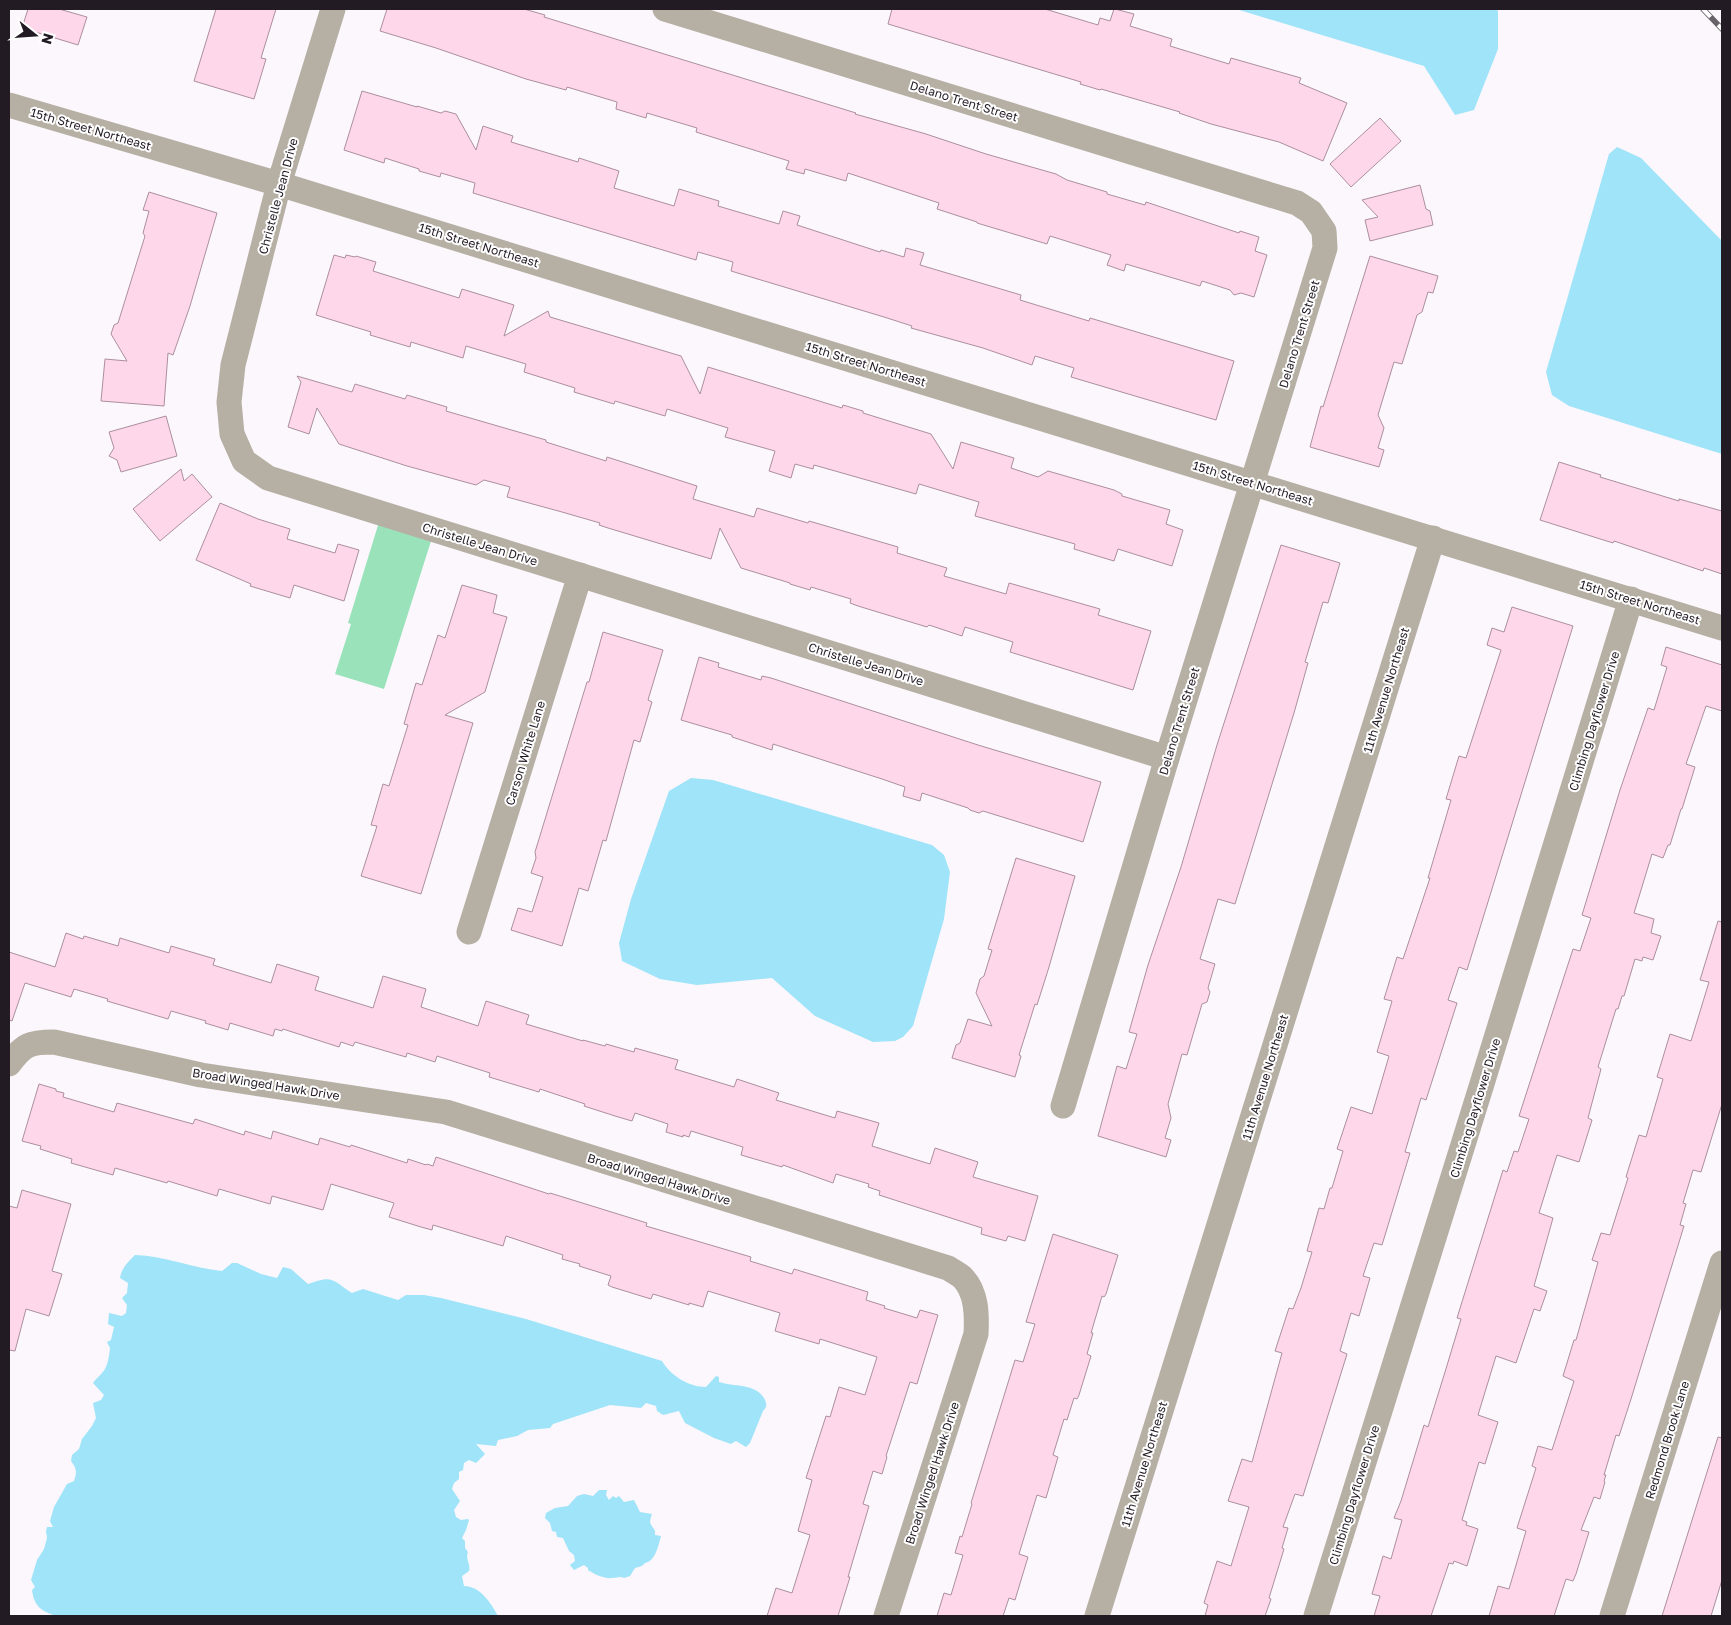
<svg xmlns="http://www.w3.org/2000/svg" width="1731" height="1625" viewBox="0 0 1731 1625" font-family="'Golos Text',sans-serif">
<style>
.green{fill:#9ae3ba}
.water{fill:#9fe4f9}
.building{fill:#fed7eb;stroke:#ac8f9e}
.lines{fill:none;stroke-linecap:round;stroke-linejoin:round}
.minor{stroke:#b6afa3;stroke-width:25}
.rail-casing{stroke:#686269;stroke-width:5.5}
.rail{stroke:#fff;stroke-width:4;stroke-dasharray:11;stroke-linecap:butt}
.labels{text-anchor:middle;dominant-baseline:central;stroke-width:4;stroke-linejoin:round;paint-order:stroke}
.street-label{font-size:12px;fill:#231b24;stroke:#fff}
</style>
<rect width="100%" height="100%" fill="#fbf7fc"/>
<polygon class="green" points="379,522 432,538 384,689 335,674 351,624 348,623"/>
<g class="water">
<polygon points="1236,9 1496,9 1498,11 1498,49 1474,110 1455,115 1424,66"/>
<polygon points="1617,147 1641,158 1722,241 1722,454 1569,406 1552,395 1546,372 1609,154"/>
<polygon points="691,778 713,780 932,845 944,855 950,872 944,919 913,1026 903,1037 895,1041 873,1042 815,1016 772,978 697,985 660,979 622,961 619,943 631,899 669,791"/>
<path d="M135,1255C165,1256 193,1268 222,1271L232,1263H237L261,1274L277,1278L283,1267L291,1269L308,1284C333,1275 331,1279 352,1293L363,1289L398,1300L406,1295H424L441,1298L526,1319L662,1361C671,1376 689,1387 706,1387L716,1376L719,1377V1382C734,1387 757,1383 765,1400C767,1405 767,1407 763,1411L750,1443L746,1447L736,1441L731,1444L714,1438L685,1423L679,1411L663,1415L657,1411L656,1406L646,1403L641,1408L610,1405L553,1424L550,1428L528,1430L517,1436L498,1440L496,1446L476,1444L485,1454L476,1463L469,1460L464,1463L463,1470L459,1472V1479L454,1483L452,1489L460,1501L454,1510L456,1517L461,1520L468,1519L469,1520L466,1530L462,1538L465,1541V1548L468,1552C465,1559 471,1564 469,1571L462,1576L464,1586C480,1586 491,1603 498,1616H56C41,1611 34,1606 32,1590L35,1587L31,1580L37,1560L44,1549L47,1538L46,1531L47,1527H53L50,1521L54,1507L67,1484L74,1481C77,1472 77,1469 71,1461L72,1455L79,1449L82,1439L92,1426L96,1418L93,1403L101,1400L104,1395L93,1383C96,1378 99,1377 102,1373C108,1367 109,1356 110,1348L107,1342L111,1340L114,1327L108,1324L109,1313L122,1316L126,1313L127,1305L122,1298L127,1293L128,1283L120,1278C122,1267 128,1262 135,1255Z"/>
<path d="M599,1490H607L606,1495L609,1500L613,1496L616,1498L619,1496L624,1502L634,1500L640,1512L652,1514C648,1525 651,1523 655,1531V1535L661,1536C659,1543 657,1553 652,1559C648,1563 645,1562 642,1566L635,1568L630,1576L624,1578C619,1576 618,1578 612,1578C604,1579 594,1574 588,1570V1568L584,1565L574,1570L570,1565L575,1561L574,1555L569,1551L563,1538L557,1537L556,1532L552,1531L550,1523L545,1518L546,1513L555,1508L568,1506L577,1496L584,1494L593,1496Z"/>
</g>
<g class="building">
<polygon points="28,9 59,9 87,17 78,45 22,28"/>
<polygon points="216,9 276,9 261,58 266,59 254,99 194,81"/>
<polygon points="387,9 524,9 545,15 544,17 856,113 855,114 926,134 986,154 1056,174 1067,180 1107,192 1107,194 1145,205 1146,202 1239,233 1240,231 1259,237 1255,251 1267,255 1254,297 1241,293 1234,295 1230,290 1202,281 1200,286 1126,264 1124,271 1107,265 1111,255 1050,236 1047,244 977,223 977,222 937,209 939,203 848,173 846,181 805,169 804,174 786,169 789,161 696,132 697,128 647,113 646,118 616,109 617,102 567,87 566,90 526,79 436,48 380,31"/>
<polygon points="892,9 1045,9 1098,25 1100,18 1110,21 1114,9 1115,9 1134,14 1130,26 1172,39 1170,46 1229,64 1231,58 1301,78 1299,83 1347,103 1323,161 1279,142 1211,124 1179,113 1180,112 1101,89 1100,90 1080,84 1081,82 888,24"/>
<polygon points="362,91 417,107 417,106 441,113 445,111 456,114 476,150 483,126 513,136 511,142 578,162 579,158 619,171 614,188 674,206 679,189 719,201 718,206 779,224 783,211 800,216 797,225 880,252 881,250 904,257 906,248 924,253 920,265 1021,295 1020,300 1089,321 1090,318 1234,361 1216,420 1071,377 1074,368 1035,356 1032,365 983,348 911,328 912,326 884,317 731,271 733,262 698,252 696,260 473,193 475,183 441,173 440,177 419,171 419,169 385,158 384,163 344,150"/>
<polygon points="1380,118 1401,141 1351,187 1330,164"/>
<polygon points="1420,185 1426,209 1430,211 1433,225 1370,241 1365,220 1378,217 1362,200"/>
<polygon points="149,192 217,213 190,306 173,355 168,353 164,406 101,401 105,359 127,361 111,334 114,325 118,323 145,236 143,233 149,211 143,210"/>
<polygon points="334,255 345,258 346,255 355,257 356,256 376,262 373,271 459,298 462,289 514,305 504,336 548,311 550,317 681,356 700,394 708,367 842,408 843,405 863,411 863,413 931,434 953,469 961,442 1014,458 1011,468 1038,477 1048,471 1114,490 1122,494 1122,496 1170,510 1166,524 1183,530 1172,566 1118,549 1114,561 1074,549 1075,544 975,516 979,502 919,484 916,494 814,465 813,469 795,464 791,478 769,471 775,451 725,437 728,428 667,409 665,416 615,401 614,404 574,392 575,388 524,372 526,364 466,346 463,358 411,342 410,347 370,335 371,332 316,315"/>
<polygon points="1370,256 1438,276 1433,293 1428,292 1422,312 1417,315 1402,364 1394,362 1378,415 1384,428 1378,448 1384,450 1379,467 1310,447 1321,406 1323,407"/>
<polygon points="297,376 352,392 355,384 405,399 407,395 447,407 446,411 546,440 546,442 606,461 607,457 697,486 693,499 754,517 757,508 808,523 809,521 898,547 897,553 947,568 944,576 1006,594 1009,583 1100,609 1098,615 1151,631 1133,690 1010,652 1013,642 965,627 962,636 929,625 927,627 858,606 850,603 851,599 811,587 810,590 790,584 790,583 741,568 720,528 711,559 608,528 599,525 600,523 562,512 507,497 510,487 484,480 476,485 407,466 339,444 317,408 309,434 288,427 301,382"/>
<polygon points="166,416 177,456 121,472 117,460 109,456 114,448 109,432"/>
<polygon points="1559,462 1601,475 1600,477 1679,501 1679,499 1722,511 1722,574 1704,568 1703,571 1614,541 1613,543 1540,520"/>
<polygon points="181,469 184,481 192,474 212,497 160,541 133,509"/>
<polygon points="220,503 258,519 290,529 287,539 335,553 338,544 359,550 344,601 294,585 290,598 250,586 251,584 196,560"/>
<polygon points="1281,545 1340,563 1328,603 1323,602 1305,662 1308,663 1294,713 1235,904 1218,899 1200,959 1215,964 1208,988 1210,992 1207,1002 1202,1004 1187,1055 1182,1054 1168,1104 1171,1118 1165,1138 1171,1140 1166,1157 1098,1136 1117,1066 1126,1069 1137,1034 1129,1032 1148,965 1181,867 1217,745"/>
<polygon points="462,585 497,595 493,613 507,617 485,692 445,715 473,723 421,894 361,876 377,826 371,825 383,784 389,786 408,725 404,724 416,683 422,685 438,635 445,638"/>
<polygon points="1512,607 1573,626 1467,970 1459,967 1448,1000 1457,1003 1426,1100 1421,1098 1405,1152 1410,1153 1382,1245 1374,1243 1363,1276 1370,1278 1359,1316 1351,1313 1340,1351 1347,1354 1303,1496 1295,1494 1283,1527 1288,1528 1282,1548 1284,1549 1269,1598 1271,1599 1265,1616 1205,1616 1208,1605 1204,1603 1217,1561 1231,1566 1249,1507 1228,1501 1242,1459 1252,1462 1282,1353 1275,1351 1289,1308 1293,1309 1301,1288 1312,1252 1307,1251 1319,1208 1324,1209 1330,1188 1332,1188 1343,1151 1337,1149 1351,1107 1372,1114 1389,1056 1377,1052 1392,1001 1384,999 1397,957 1403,959 1430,878 1428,878 1451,800 1446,799 1459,756 1466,758 1501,650 1487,645 1492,628 1504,632"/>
<polygon points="603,632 663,650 648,700 652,702 640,742 634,740 606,841 603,840 588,891 579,888 562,946 511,930 518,908 532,912 543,877 531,873 536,858 535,852 587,682 589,682"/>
<polygon points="1666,647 1722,665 1722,711 1706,706 1686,764 1695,767 1682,809 1681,809 1670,845 1668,845 1663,858 1652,854 1634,913 1654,919 1651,933 1661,936 1653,960 1643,957 1642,961 1635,959 1624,996 1622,996 1618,1009 1616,1009 1598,1067 1601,1069 1588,1118 1592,1120 1579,1162 1557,1155 1539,1213 1553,1218 1534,1286 1547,1291 1540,1311 1534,1309 1516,1363 1496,1356 1478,1415 1498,1422 1485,1464 1479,1462 1462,1520 1467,1522 1466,1525 1478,1529 1467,1566 1454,1561 1453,1564 1449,1563 1431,1616 1374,1616 1380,1596 1372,1594 1383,1556 1391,1559 1402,1520 1394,1518 1401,1501 1424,1425 1428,1427 1445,1372 1461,1319 1457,1318 1503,1170 1507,1172 1514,1151 1518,1152 1529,1119 1519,1116 1573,949 1580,951 1591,918 1582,915 1620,790 1648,708 1654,710 1667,667 1661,665"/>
<polygon points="699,657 719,663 718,667 761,680 762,676 771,678 978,745 1101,782 1083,842 983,811 979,813 970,810 968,808 922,793 920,801 903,796 905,787 882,779 773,744 772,750 732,737 732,735 681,720"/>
<polygon points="1016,858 1075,876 1049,967 1037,1005 1035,1004 1019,1055 1021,1056 1015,1077 952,1058 956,1045 960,1043 968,1019 992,1026 976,993 980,979 984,976 992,950 988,949"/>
<polygon points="1718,921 1722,922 1722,1104 1701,1172 1693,1170 1683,1203 1686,1204 1680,1225 1684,1226 1631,1399 1619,1436 1616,1435 1604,1475 1606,1475 1604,1481 1605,1482 1600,1499 1594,1497 1581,1530 1589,1532 1576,1574 1573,1581 1566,1579 1554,1616 1489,1616 1498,1586 1509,1589 1526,1531 1517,1528 1536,1468 1532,1466 1538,1446 1552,1450 1574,1381 1563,1376 1574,1340 1576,1340 1598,1262 1592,1260 1601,1233 1610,1235 1628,1178 1626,1177 1639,1135 1646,1137 1663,1079 1657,1077 1670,1034 1691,1041 1709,982 1700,980"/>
<polygon points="66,933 83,939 84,936 118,946 120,938 169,953 171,946 215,959 213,965 271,983 277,964 319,977 315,990 373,1008 383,976 426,989 421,1007 478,1026 486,1001 529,1015 526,1024 583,1041 583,1040 605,1046 606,1044 634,1052 635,1048 678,1060 675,1069 734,1087 737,1079 779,1093 776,1100 835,1118 837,1111 879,1123 872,1146 930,1164 935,1148 978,1162 973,1177 1038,1196 1025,1241 1008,1236 1006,1241 981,1234 982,1228 879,1195 880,1191 868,1187 869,1184 836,1174 833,1183 783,1165 782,1167 741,1155 743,1147 691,1131 689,1137 683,1135 683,1137 666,1132 668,1124 635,1113 632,1121 615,1116 584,1106 585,1104 540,1089 539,1092 489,1077 490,1073 437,1056 435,1062 407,1053 406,1057 355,1042 353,1046 341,1042 339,1047 283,1029 282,1031 275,1029 273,1036 230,1023 228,1030 205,1023 206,1021 171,1011 168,1019 107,1001 108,999 74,989 71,997 25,983 12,1021 9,1020 9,952 55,967"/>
<polygon points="39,1084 56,1089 56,1091 64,1093 63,1097 114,1112 117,1103 193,1124 195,1119 244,1135 245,1131 271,1139 273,1131 318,1145 320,1138 350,1147 351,1145 407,1163 408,1159 426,1165 427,1164 433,1166 436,1157 549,1194 550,1193 647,1223 646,1226 751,1257 750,1261 792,1274 794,1269 868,1292 866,1300 885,1306 884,1308 917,1318 920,1310 938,1315 917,1384 910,1382 886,1456 887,1457 882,1474 873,1471 863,1504 869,1506 848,1577 850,1577 838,1616 767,1616 776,1588 792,1593 810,1535 798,1531 812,1480 806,1478 826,1416 830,1417 839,1387 865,1395 877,1357 820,1339 819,1344 775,1331 780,1313 708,1291 703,1307 689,1303 689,1305 653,1294 651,1299 612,1287 608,1285 611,1276 579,1266 580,1264 562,1259 563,1255 506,1236 503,1246 433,1225 432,1230 421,1227 389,1217 394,1203 331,1184 323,1210 272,1196 270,1204 219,1189 217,1196 168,1181 167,1183 115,1168 113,1175 71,1163 72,1159 40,1149 41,1146 22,1141"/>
<polygon points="22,1190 71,1204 52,1271 62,1274 49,1316 26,1309 15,1351 9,1350 9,1206 17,1208"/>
<polygon points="1053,1234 1118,1255 1106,1294 1104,1297 1102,1296 1091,1333 1093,1333 1087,1354 1091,1356 1079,1395 1077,1399 1074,1398 1067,1420 1064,1419 1053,1455 1058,1457 1046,1498 1037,1495 1019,1554 1028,1557 1015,1600 1009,1598 1003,1616 937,1616 944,1593 951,1595 963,1555 955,1553 960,1536 962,1537 972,1504 971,1503 1015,1360 1023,1362 1035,1324 1026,1322"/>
<polygon points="1718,1437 1722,1438 1722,1580 1711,1616 1662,1616"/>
</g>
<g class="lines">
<g class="minor">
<polyline points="333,9 279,184 233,365 229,402 232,434 244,461 268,478 1167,758"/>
<polyline points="665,9 1297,203 1311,212 1324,231 1325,248 1167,758 1063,1106"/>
<polyline points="9,105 279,184 1722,628"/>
<polyline points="469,932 580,575"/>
<path d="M9,1064C24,1044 30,1042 54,1042L201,1075L446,1112L948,1268C953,1271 958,1274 962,1277C977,1292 977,1315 976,1334L886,1616"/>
<polyline points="1097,1616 1433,538"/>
<polyline points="1316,1616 1481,1087 1631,599"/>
<polyline points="1612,1616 1722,1263"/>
</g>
<g class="rail-casing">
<polyline id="rail" points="1703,9 1722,29"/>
</g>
<use href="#rail" class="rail"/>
</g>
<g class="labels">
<g class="street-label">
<text transform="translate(964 101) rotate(17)">Delano Trent Street</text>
<text transform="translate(91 129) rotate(16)">15th Street Northeast</text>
<text transform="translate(278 196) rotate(-75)">Christelle Jean Drive</text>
<text transform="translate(479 245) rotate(17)">15th Street Northeast</text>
<text transform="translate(1299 334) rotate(-73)">Delano Trent Street</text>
<text transform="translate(866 364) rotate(17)">15th Street Northeast</text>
<text transform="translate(1253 483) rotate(17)">15th Street Northeast</text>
<text transform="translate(480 544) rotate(17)">Christelle Jean Drive</text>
<text transform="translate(1640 602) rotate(17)">15th Street Northeast</text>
<text transform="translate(866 664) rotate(17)">Christelle Jean Drive</text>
<text transform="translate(1386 690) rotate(-73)">11th Avenue Northeast</text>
<text transform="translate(1179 721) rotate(-73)">Delano Trent Street</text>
<text transform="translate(1594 721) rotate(-73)">Climbing Dayflower Drive</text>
<text transform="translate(525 753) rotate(-73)">Carson White Lane</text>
<text transform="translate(1265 1077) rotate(-73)">11th Avenue Northeast</text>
<text transform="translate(266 1084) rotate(9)">Broad Winged Hawk Drive</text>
<text transform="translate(1475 1108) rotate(-73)">Climbing Dayflower Drive</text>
<text transform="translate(659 1179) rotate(17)">Broad Winged Hawk Drive</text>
<text transform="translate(1667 1440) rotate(-73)">Redmond Brook Lane</text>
<text transform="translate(1144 1464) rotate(-73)">11th Avenue Northeast</text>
<text transform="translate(932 1473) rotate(-72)">Broad Winged Hawk Drive</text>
<text transform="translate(1354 1495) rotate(-73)">Climbing Dayflower Drive</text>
</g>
</g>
<rect width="1731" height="1625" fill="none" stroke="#231b24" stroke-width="20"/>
<g transform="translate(35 35) rotate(107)" stroke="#ffffff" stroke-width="4" paint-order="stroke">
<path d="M0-4L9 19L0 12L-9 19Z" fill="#231b24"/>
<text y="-8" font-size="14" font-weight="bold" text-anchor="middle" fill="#231b24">N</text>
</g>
</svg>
